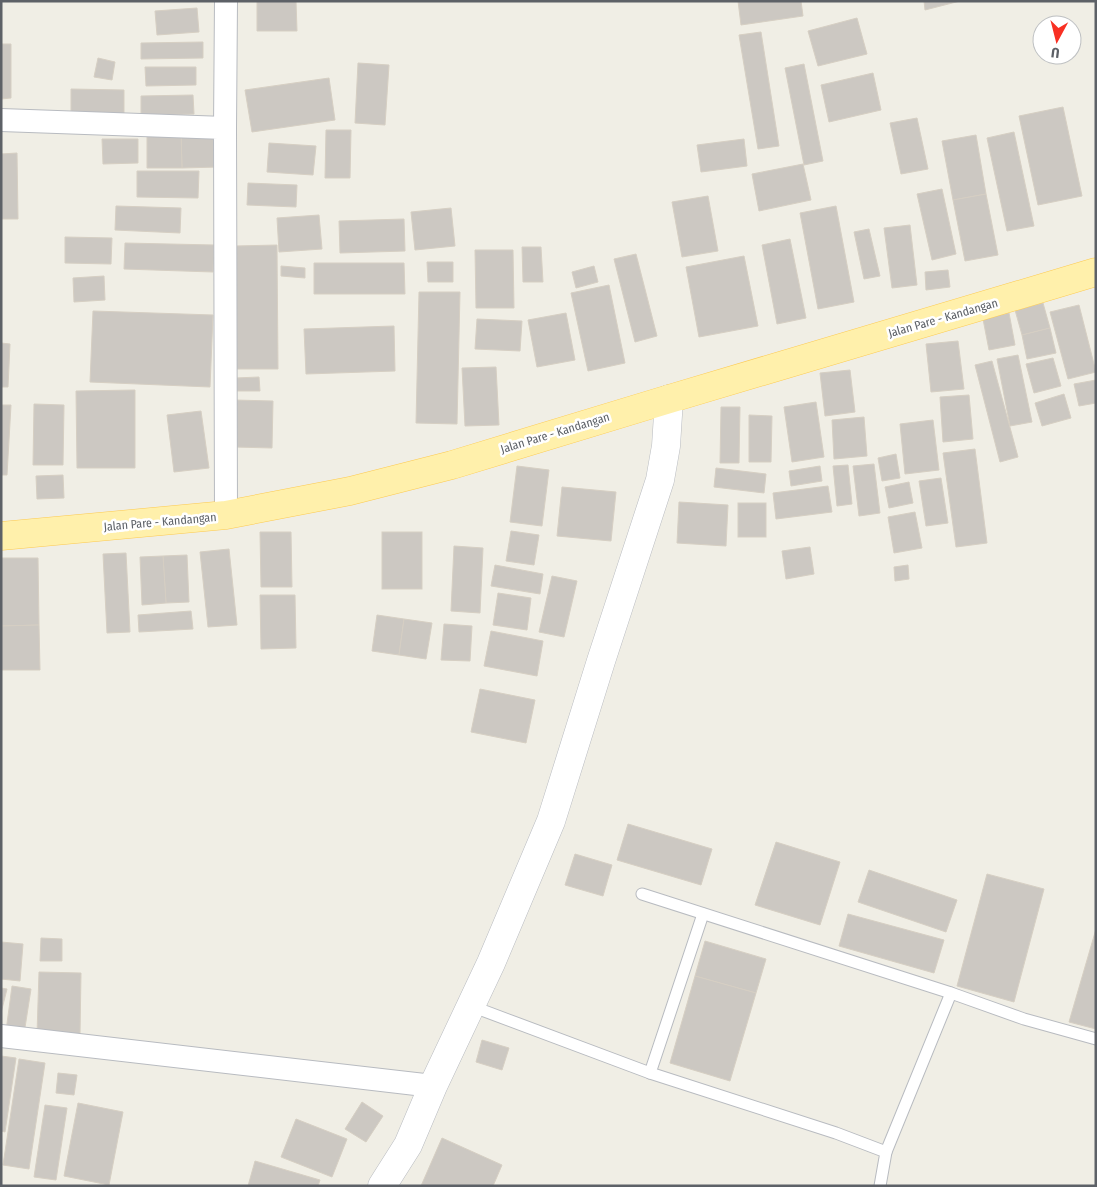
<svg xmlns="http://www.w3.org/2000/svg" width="1097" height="1187" viewBox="0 0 1097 1187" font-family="'Fira Sans Condensed',sans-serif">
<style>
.building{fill:#ccc8c2;stroke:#d6cfc3}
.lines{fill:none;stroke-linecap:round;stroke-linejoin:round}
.service-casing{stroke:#b8bbc0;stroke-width:13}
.minor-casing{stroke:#b8bbc0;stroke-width:24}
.tertiary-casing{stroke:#b8bbc0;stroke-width:29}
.primary-casing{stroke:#fdca51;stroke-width:29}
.service{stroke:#fff;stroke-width:11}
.minor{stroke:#fff;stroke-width:22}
.tertiary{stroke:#fff;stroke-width:28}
.primary{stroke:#fff0ab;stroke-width:28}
.labels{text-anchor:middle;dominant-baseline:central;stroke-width:5;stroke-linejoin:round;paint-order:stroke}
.street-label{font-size:12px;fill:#5d6167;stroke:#fff}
</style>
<rect width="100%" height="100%" fill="#f0eee5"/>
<g class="building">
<polygon points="257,1 296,1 297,31 257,31"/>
<polygon points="738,1 801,1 803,16 741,25"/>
<polygon points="924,1 960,1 925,10"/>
<polygon points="197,8 199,32 157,35 155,11"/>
<polygon points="857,18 867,54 818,66 808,31"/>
<polygon points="761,32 779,146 758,149 739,35"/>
<polygon points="203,42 203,58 141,59 141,43"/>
<polygon points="1,44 11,44 11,98 1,99"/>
<polygon points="98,58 115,62 112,80 94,77"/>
<polygon points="358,63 389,65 385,125 355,123"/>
<polygon points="804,64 823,161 804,165 785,68"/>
<polygon points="145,67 196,67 196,85 146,86"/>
<polygon points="873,73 881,110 829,122 821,85"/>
<polygon points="329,78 335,120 252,132 245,90"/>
<polygon points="71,89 124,90 124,114 71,113"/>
<polygon points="193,95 194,114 141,115 141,96"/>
<polygon points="1063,107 1082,196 1038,205 1019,116"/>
<polygon points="917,118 928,169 901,174 890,123"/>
<polygon points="326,130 351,130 350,178 325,178"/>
<polygon points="218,131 218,167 182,168 181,132"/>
<polygon points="147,132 181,132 182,168 147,168"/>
<polygon points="1014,132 1034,226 1007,231 987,138"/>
<polygon points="976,135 986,194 953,200 942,141"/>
<polygon points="102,139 138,139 138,163 103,164"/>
<polygon points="744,139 747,166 701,172 697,145"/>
<polygon points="269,143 316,146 313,175 267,172"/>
<polygon points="17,153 18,219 1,219 1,154"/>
<polygon points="803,164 811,200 759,211 752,174"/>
<polygon points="137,171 199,171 198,198 137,197"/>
<polygon points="248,183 297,185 296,207 247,205"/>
<polygon points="942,189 956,254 932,260 917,194"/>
<polygon points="986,194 998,255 965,261 953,200"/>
<polygon points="708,196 718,251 682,257 672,202"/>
<polygon points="116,206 181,208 180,233 115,230"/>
<polygon points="836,206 854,302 818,309 800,213"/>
<polygon points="451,208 455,246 415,250 411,212"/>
<polygon points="319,215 322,249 279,252 277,218"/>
<polygon points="404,219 405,251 340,253 339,221"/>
<polygon points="910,225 917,285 892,288 884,228"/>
<polygon points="869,229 880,276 864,279 854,232"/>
<polygon points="65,237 112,238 111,264 65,263"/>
<polygon points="790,239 806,318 777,324 762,245"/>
<polygon points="125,243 214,245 213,272 124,269"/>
<polygon points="277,245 278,369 236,369 235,246"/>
<polygon points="522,247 541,247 543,282 523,282"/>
<polygon points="475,250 513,250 514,308 476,308"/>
<polygon points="636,254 657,336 635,342 614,259"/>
<polygon points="744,256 758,326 699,337 686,267"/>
<polygon points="427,262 453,262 453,282 428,282"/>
<polygon points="314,263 404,263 405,294 314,294"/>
<polygon points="281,266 305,268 305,278 281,276"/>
<polygon points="594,266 598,282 576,288 572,272"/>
<polygon points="948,270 950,287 926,290 925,272"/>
<polygon points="104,276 105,300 74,302 73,278"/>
<polygon points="609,285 625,363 588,371 571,293"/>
<polygon points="419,292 460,292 457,424 416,423"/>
<polygon points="1043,303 1050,328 1022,335 1015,310"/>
<polygon points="1079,305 1096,372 1068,379 1050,312"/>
<polygon points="93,311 213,315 210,387 90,382"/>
<polygon points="566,313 575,360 537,367 528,320"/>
<polygon points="1009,313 1015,345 989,350 983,319"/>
<polygon points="477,319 522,321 520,351 475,349"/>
<polygon points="394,326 395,371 306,374 304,329"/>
<polygon points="1050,328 1056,353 1027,359 1022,335"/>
<polygon points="958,341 964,389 931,392 926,344"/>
<polygon points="1,343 10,344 8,387 1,387"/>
<polygon points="1018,355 1032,422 1010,426 997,359"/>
<polygon points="1053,358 1061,386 1034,393 1026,364"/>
<polygon points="992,361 1018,457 1000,462 975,365"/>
<polygon points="496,367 499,425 465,426 462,368"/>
<polygon points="850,370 855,412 825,416 820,373"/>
<polygon points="259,377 260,391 235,391 235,378"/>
<polygon points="1096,380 1096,403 1079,406 1074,384"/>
<polygon points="135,390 135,468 77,468 76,391"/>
<polygon points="1064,394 1071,418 1042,426 1035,403"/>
<polygon points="969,395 973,439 943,442 940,397"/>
<polygon points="235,400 273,401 272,448 234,447"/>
<polygon points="816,402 824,457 792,462 784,407"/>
<polygon points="34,404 64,405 63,465 33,465"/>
<polygon points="1,405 11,405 7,475 1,475"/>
<polygon points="721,407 740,407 739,463 720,463"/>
<polygon points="201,411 209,468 174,472 167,415"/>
<polygon points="749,415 772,416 771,462 749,462"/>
<polygon points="864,417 867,456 834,459 832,420"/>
<polygon points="933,420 939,470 905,474 900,424"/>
<polygon points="975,449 987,543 956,547 943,453"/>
<polygon points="896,454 900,478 882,481 878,458"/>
<polygon points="874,464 880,513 859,516 853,466"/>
<polygon points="848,465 852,504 837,506 833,466"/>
<polygon points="517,466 549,470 542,526 510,522"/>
<polygon points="820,466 822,481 791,486 789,471"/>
<polygon points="716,468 766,474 764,493 714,487"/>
<polygon points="63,475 64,498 37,499 36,476"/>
<polygon points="941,478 948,523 926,526 919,481"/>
<polygon points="909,482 913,503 889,508 885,487"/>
<polygon points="828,486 832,512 776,519 773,493"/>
<polygon points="562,487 616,492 611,541 557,536"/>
<polygon points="679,502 728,505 726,546 677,543"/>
<rect x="738" y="503" width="28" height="34"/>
<polygon points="915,512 922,548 894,553 888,517"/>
<polygon points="511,531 539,535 534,565 506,561"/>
<polygon points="260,532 291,532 292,587 261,587"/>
<rect x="382" y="532" width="40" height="57"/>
<polygon points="454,546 483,548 480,613 451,611"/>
<polygon points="810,547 814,574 786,579 782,551"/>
<polygon points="229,549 237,625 208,627 200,552"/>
<polygon points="126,553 130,632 107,633 103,554"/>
<polygon points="187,555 189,602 166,603 163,556"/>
<polygon points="163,556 166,603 142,605 140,557"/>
<polygon points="1,558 38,558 39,625 1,626"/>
<polygon points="495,565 543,574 540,594 491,586"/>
<polygon points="908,565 909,579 895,581 894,567"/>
<polygon points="552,576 577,581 564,637 539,632"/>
<polygon points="498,593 531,598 527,630 493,625"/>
<polygon points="260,595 295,595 296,648 261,649"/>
<polygon points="191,611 193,629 139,632 138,615"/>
<polygon points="377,615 404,619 399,655 372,651"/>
<polygon points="404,619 432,623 426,659 399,655"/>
<polygon points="444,624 472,626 470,661 441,660"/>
<polygon points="39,625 40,670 1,670 1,626"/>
<polygon points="491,631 543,641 537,676 484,666"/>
<polygon points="480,689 535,700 526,743 471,732"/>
<polygon points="628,824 712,849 701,885 617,860"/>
<polygon points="776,842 840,862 820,925 755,905"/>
<polygon points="575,854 612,865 603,896 565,885"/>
<polygon points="869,870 957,900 946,932 858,902"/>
<polygon points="987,874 1044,889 1014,1002 957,986"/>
<polygon points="848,914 944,940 934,973 839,946"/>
<polygon points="1096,929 1096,1029 1069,1022"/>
<polygon points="41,938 62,939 62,961 40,961"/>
<polygon points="705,941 766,959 756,993 695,976"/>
<polygon points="1,942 23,944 20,981 1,979"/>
<polygon points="39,972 81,973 80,1035 37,1034"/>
<polygon points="695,976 756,993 730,1081 670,1063"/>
<polygon points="12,986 31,989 24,1034 6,1031"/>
<polygon points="1,988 7,989 1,1013"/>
<polygon points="482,1040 509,1048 502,1070 476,1062"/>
<polygon points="1,1056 16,1058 5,1132 1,1131"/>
<polygon points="19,1059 45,1063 29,1169 3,1165"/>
<polygon points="58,1073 77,1075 74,1095 56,1093"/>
<polygon points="362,1102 383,1116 366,1142 345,1129"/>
<polygon points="78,1103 123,1112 109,1185 64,1176"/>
<polygon points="45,1105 67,1108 56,1180 34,1177"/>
<polygon points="296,1119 347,1139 332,1177 281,1157"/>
<polygon points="442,1138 502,1165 493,1186 421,1186"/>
<polygon points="255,1161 320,1180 318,1186 248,1186"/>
</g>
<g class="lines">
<g class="service-casing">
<g id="service">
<polyline points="642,894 951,993 1024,1019 1096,1039"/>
<polyline points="471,1006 650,1073 836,1133 886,1152 880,1186"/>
<polyline points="650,1073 703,914"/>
<polyline points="886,1152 951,993"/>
</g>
</g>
<g class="minor-casing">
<g id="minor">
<polyline points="1,120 225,128 226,515"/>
<polyline points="225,128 226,1"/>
<polyline points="1,1036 433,1086"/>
</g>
</g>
<g class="tertiary-casing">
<polyline id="tertiary" points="382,1186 408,1145 433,1086 491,963 551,821 601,661 660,480 666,446 669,399"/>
</g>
<g class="primary-casing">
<polyline id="primary" points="1,536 226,515 350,491 452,465 669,399 1096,272"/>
</g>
<use href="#service" class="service"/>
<use href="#minor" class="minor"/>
<use href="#tertiary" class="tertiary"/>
<use href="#primary" class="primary"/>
</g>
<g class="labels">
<g class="street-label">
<text transform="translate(943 318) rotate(-16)">Jalan Pare - Kandangan</text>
<text transform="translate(555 433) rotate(-17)">Jalan Pare - Kandangan</text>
<text transform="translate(160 522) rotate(-5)">Jalan Pare - Kandangan</text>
</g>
</g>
<rect width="1097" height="1187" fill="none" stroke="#5d6167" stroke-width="5"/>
<g transform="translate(1057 40) rotate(187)"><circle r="24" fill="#ffffff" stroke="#bec0c2"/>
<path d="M0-4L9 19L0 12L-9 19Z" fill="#f83023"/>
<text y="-8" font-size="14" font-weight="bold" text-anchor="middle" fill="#5d6167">U</text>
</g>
</svg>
